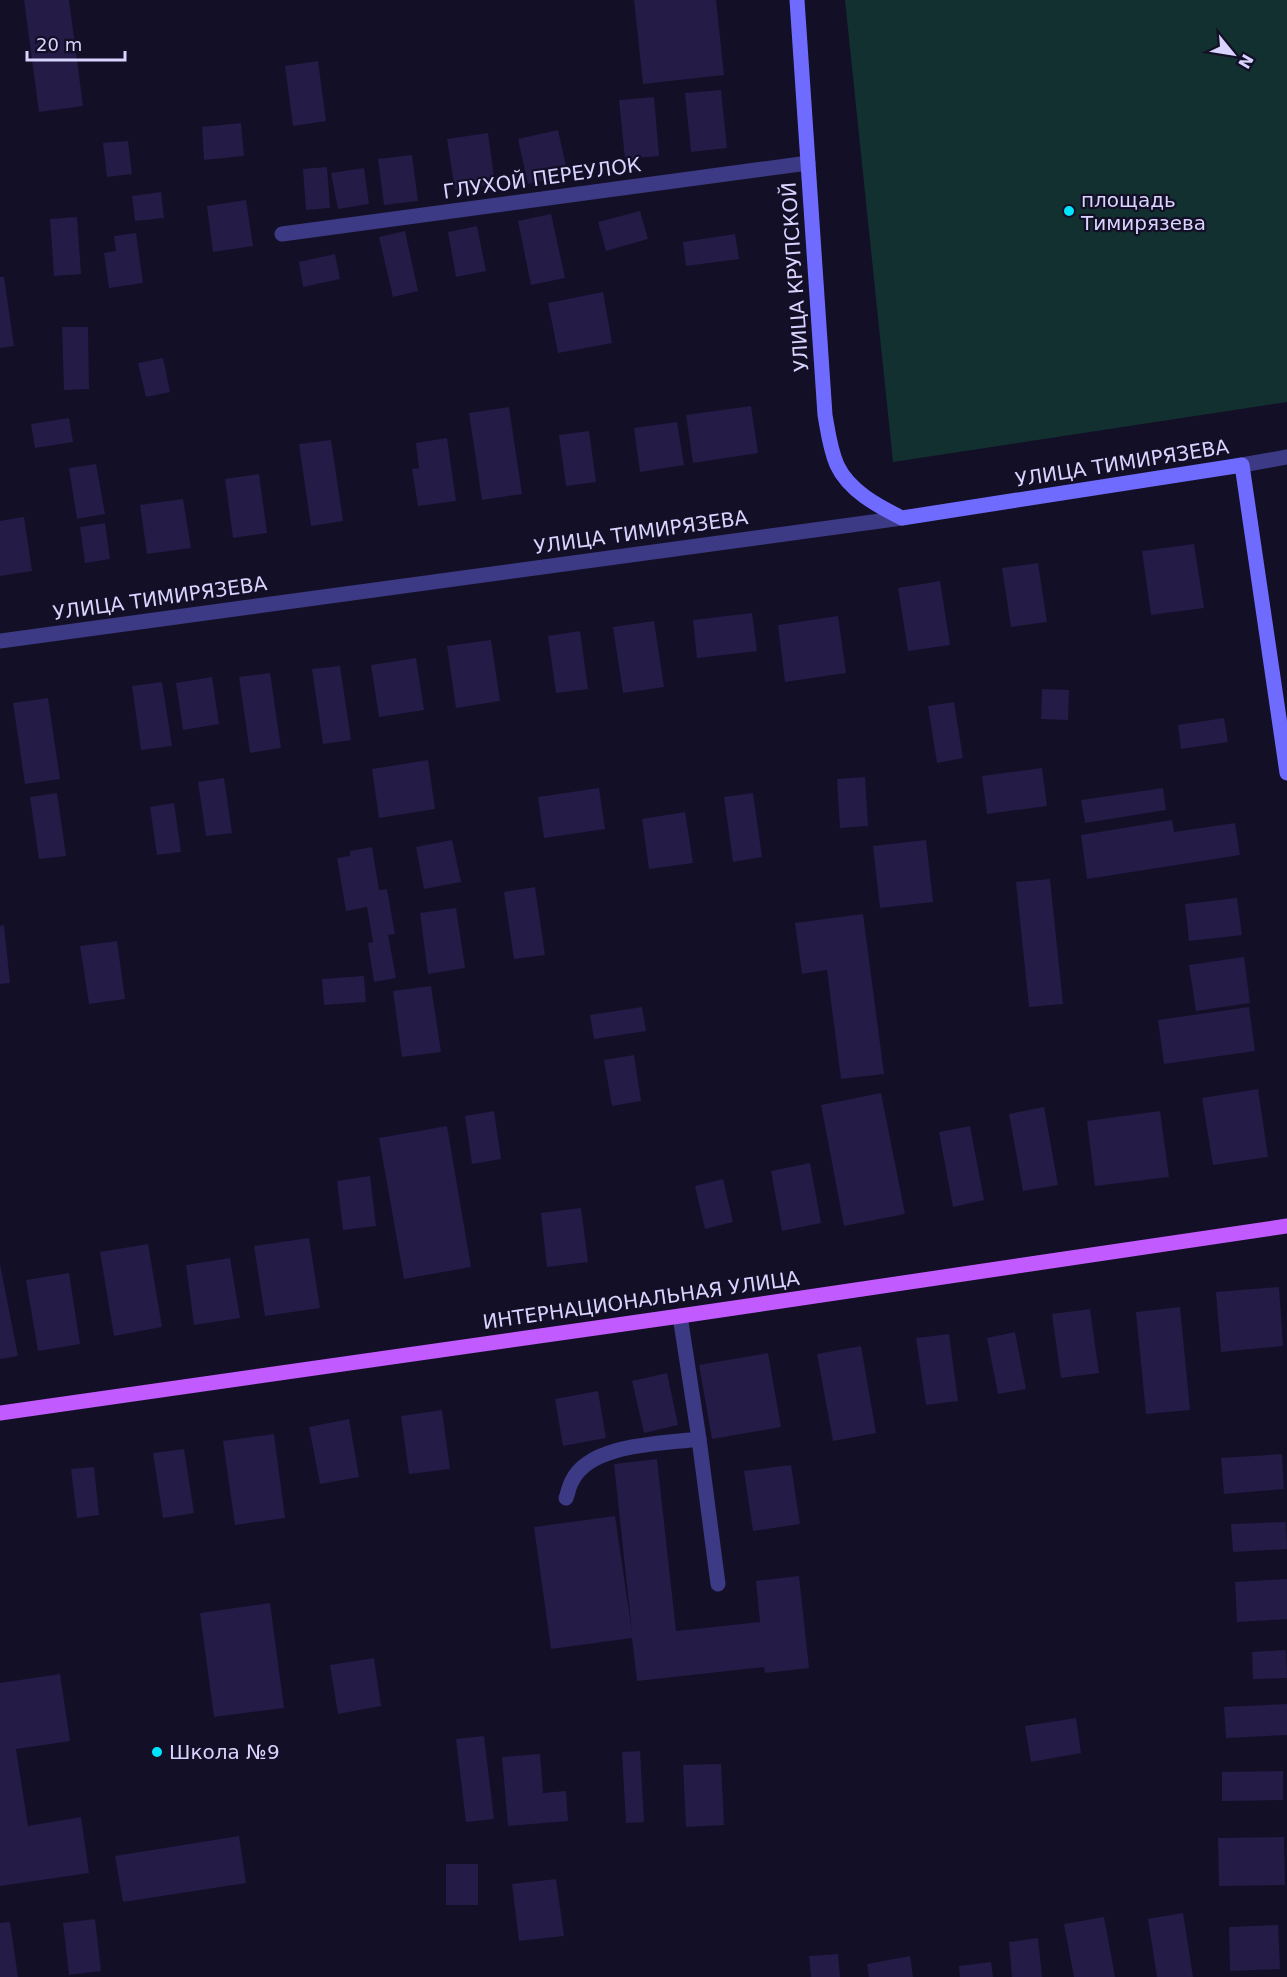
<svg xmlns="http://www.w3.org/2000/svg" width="1287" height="1977" viewBox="0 0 1287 1977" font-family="'DejaVu Sans',sans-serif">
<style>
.green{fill:#12302f}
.building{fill:#241b47}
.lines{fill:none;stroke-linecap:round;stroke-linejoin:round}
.lane{stroke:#3d3a85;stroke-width:15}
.street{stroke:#3d3a85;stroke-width:15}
.secondary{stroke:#6f6bff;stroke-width:15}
.primary{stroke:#c25bff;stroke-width:15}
.poi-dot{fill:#00e5ff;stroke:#130f26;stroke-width:2}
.labels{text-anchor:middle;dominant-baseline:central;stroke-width:4.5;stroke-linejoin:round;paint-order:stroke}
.street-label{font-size:20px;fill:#d9d4ff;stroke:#130f26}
.poi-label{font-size:20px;fill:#d9d4ff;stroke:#130f26;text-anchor:start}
</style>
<rect width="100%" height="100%" fill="#130f26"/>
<polygon class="green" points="845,0 1287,0 1287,402 893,462"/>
<g class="building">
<polygon points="24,0 69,0 83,106 39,112"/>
<polygon points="634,0 716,0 724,75 643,84"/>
<polygon points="318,61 326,121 293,126 285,66"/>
<polygon points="721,90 727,148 691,152 685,93"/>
<polygon points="654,97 659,156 625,159 619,100"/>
<polygon points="241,123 244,156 204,160 202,127"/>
<polygon points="558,130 568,175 528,184 518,139"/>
<polygon points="488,133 495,184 455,190 447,139"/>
<polygon points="128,141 132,174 107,177 103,143"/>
<polygon points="412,155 418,201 384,205 378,159"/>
<polygon points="327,167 330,208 306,210 303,169"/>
<polygon points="364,168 369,204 338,209 331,173"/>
<polygon points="161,192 164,218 135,221 132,196"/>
<polygon points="246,200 253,246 213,252 207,206"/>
<polygon points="640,211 648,239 606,251 598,222"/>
<polygon points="551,214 565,278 531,285 518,221"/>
<polygon points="77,217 81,274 54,276 50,219"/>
<polygon points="477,226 486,271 456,277 448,232"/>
<polygon points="405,231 418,291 393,297 379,237"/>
<polygon points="136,233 143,283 109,288 104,253 116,251 114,236"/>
<polygon points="735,234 739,259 686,266 683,242"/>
<polygon points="335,254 340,279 303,287 299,262"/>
<polygon points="0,277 4,277 14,346 0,348"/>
<polygon points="603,292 612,343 558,353 548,303"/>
<polygon points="62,327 88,327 89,389 64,390"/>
<polygon points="163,358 170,392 146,397 138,363"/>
<polygon points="751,406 758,453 693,463 686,415"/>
<polygon points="509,407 522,494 482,500 469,413"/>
<polygon points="69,418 73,442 35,448 31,424"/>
<polygon points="677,422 684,465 640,472 634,428"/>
<polygon points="589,431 596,482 566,486 559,435"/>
<polygon points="447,438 456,501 418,506 412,469 419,468 416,443"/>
<polygon points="331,440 343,521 311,526 299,444"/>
<polygon points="96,464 105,514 77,519 69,468"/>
<polygon points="259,474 267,533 233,538 225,479"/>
<polygon points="183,499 191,548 147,554 140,505"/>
<polygon points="24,517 32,571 0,576 0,521"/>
<polygon points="105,523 110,559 85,563 80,527"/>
<polygon points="1194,544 1204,608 1151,615 1142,551"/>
<polygon points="1038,563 1047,622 1011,627 1002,568"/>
<polygon points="940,581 950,645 908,651 898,588"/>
<polygon points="752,613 757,651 697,658 693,620"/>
<polygon points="838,616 846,673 785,682 778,625"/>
<polygon points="654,621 664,687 623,693 613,627"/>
<polygon points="580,631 588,689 556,693 548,636"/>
<polygon points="491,640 500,701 456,708 447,646"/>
<polygon points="416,658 424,710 379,717 371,665"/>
<polygon points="340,666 351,740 323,744 312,669"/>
<polygon points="270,673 281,748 250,753 239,677"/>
<polygon points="212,677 219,724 183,730 176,683"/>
<polygon points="162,682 172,746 141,750 132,686"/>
<polygon points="1042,689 1069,690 1068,720 1041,719"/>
<polygon points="48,698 60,779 25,784 13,703"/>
<polygon points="954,702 963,758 937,763 928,706"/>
<polygon points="1224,718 1228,742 1181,749 1178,725"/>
<polygon points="428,760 435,809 379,818 372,769"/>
<polygon points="1042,768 1047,806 987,814 982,776"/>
<polygon points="865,777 868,826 840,828 837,779"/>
<polygon points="224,778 232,833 206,836 198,782"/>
<polygon points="599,788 605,829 544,838 538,797"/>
<polygon points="1163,788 1166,810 1085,823 1081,800"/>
<polygon points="57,793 66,856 39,859 30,797"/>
<polygon points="753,793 762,857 733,862 724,797"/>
<polygon points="174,803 181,852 157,855 150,807"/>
<polygon points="685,812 693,863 649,869 642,819"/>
<polygon points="1172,820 1174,832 1235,823 1240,855 1087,879 1081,835"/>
<polygon points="452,840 461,882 424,889 416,847"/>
<polygon points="926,840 933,902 880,908 873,846"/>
<polygon points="372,847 379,890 387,889 395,934 388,935 396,978 374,982 368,943 373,942 367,907 346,911 337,858 350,856 350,851"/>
<polygon points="1050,879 1063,1004 1029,1007 1016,882"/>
<polygon points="535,887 545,955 514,959 504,892"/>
<polygon points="1237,898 1242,935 1189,941 1185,904"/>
<polygon points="456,908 465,968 428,974 420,913"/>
<polygon points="863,914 884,1074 841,1079 827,970 802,974 795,923"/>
<polygon points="4,925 10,983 0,984 0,926"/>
<polygon points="117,941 125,999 89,1004 80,946"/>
<polygon points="1244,957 1250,1003 1196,1011 1189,965"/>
<polygon points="364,976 366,1002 324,1005 322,979"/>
<polygon points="431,986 441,1052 402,1057 393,991"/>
<polygon points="642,1007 646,1031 594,1039 590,1015"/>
<polygon points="1249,1007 1255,1051 1164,1064 1158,1020"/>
<polygon points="634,1055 641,1101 612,1106 604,1060"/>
<polygon points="1258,1089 1268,1157 1213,1165 1202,1098"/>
<polygon points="881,1093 905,1214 844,1226 821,1105"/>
<polygon points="1044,1107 1058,1185 1023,1191 1009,1114"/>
<polygon points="494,1111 501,1159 472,1164 465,1116"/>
<polygon points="1160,1111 1169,1177 1095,1186 1087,1121"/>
<polygon points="447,1126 471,1267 404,1279 379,1138"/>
<polygon points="970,1126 984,1200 953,1207 939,1132"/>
<polygon points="810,1163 821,1223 782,1231 771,1171"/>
<polygon points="370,1176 376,1226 343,1230 337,1181"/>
<polygon points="723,1179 733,1222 705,1229 695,1186"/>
<polygon points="581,1208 588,1262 547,1267 541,1213"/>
<polygon points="309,1238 320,1308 265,1316 254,1246"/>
<polygon points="148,1244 162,1327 114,1336 100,1252"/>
<polygon points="230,1258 240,1318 194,1325 186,1265"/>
<polygon points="0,1264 18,1356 0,1359"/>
<polygon points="69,1273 80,1344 38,1351 26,1280"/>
<polygon points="1279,1287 1283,1346 1221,1352 1216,1292"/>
<polygon points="1180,1307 1190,1410 1146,1414 1136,1312"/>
<polygon points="1090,1309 1099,1373 1061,1378 1052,1314"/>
<polygon points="1015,1332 1026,1389 998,1394 987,1338"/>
<polygon points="949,1334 958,1401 926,1405 916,1338"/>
<polygon points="861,1346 876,1433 833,1441 817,1354"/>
<polygon points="768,1353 781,1427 712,1439 699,1365"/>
<polygon points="667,1373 678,1425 644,1433 632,1381"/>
<polygon points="598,1391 606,1438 563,1446 555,1399"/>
<polygon points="442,1410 450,1469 409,1474 401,1416"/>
<polygon points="349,1419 359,1477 320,1484 309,1427"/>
<polygon points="274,1434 285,1518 235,1525 223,1441"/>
<polygon points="184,1449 194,1513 163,1518 153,1453"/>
<polygon points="1282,1454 1284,1489 1224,1494 1221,1458"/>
<polygon points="657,1459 676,1631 760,1622 756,1581 799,1576 809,1668 765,1673 764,1667 637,1681 632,1638 551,1649 534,1527 615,1516 632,1632 614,1464"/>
<polygon points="791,1465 800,1524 753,1531 744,1471"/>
<polygon points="94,1467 99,1515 77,1518 71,1469"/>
<polygon points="1286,1522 1287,1549 1233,1552 1231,1524"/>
<polygon points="1287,1579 1287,1619 1237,1622 1235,1582"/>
<polygon points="270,1603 284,1708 214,1717 200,1613"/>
<polygon points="1286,1650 1287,1678 1253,1679 1252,1652"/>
<polygon points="374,1658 381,1706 338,1714 330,1665"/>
<polygon points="60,1674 70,1741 16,1749 28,1826 81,1817 89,1873 0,1886 0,1683"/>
<polygon points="1287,1704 1287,1735 1226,1738 1224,1707"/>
<polygon points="1076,1718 1081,1753 1031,1762 1025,1726"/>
<polygon points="484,1736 494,1819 466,1822 456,1739"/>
<polygon points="640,1751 644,1822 626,1823 622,1752"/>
<polygon points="540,1754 543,1793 566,1791 568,1821 508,1826 502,1757"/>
<polygon points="721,1764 724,1825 686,1827 683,1765"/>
<polygon points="1283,1771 1283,1800 1222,1801 1222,1772"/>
<polygon points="239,1836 246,1883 123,1902 115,1856"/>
<polygon points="1284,1837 1285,1885 1219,1886 1218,1838"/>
<rect x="446" y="1864" width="32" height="41"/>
<polygon points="556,1879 564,1936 519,1941 512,1884"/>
<polygon points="1183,1913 1193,1977 1157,1977 1148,1919"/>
<polygon points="1104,1917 1115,1977 1074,1977 1064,1924"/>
<polygon points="95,1919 101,1971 69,1975 63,1923"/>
<polygon points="10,1922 18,1977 0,1977 0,1923"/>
<polygon points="1278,1925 1280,1969 1230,1971 1229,1927"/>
<polygon points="1038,1938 1042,1977 1012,1977 1009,1942"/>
<polygon points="838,1954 840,1977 811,1977 809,1956"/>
<polygon points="910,1956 913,1977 869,1977 867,1964"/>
<polygon points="991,1962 993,1977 960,1977 959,1966"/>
</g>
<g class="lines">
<g class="lane">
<polyline points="680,1316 699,1439 718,1584"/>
<path d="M566,1498C568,1493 569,1486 572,1481C590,1443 663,1444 699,1439"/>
</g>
<g class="street">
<polyline points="282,234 808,163"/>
<polyline points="1242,465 1287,457"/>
<polyline points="0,641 902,518"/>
</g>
<path class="secondary" d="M797,0L825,415C828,432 830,449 837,465C849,491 878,506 902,518L1242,465L1287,773"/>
<polyline class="primary" points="0,1413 680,1316 1287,1226"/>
</g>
<g class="poi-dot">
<circle cx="1069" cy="211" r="6"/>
<circle cx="157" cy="1752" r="6"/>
</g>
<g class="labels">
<g class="street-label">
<text transform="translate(542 178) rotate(-8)">ГЛУХОЙ ПЕРЕУЛОК</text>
<text transform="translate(795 277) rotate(-94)">УЛИЦА КРУПСКОЙ</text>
<text transform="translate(1122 463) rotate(-9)">УЛИЦА ТИМИРЯЗЕВА</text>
<text transform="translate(641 532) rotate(-8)">УЛИЦА ТИМИРЯЗЕВА</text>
<text transform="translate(160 598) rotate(-8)">УЛИЦА ТИМИРЯЗЕВА</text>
<text transform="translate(641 1300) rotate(-8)">ИНТЕРНАЦИОНАЛЬНАЯ УЛИЦА</text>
</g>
<g class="poi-label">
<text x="1081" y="200">площадь<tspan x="1081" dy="23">Тимирязева</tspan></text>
<text x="169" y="1752">Школа №9</text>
</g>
</g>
<g transform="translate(1233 54) rotate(120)" stroke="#130f26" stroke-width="4.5" paint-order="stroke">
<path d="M0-4.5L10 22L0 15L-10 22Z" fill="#d9d4ff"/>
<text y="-9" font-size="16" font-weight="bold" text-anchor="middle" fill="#d9d4ff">N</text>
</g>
<path d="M27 51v9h98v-9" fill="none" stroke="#d9d4ff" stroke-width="3"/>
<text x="36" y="51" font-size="18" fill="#d9d4ff" stroke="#130f26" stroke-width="4.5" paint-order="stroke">20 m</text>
</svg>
